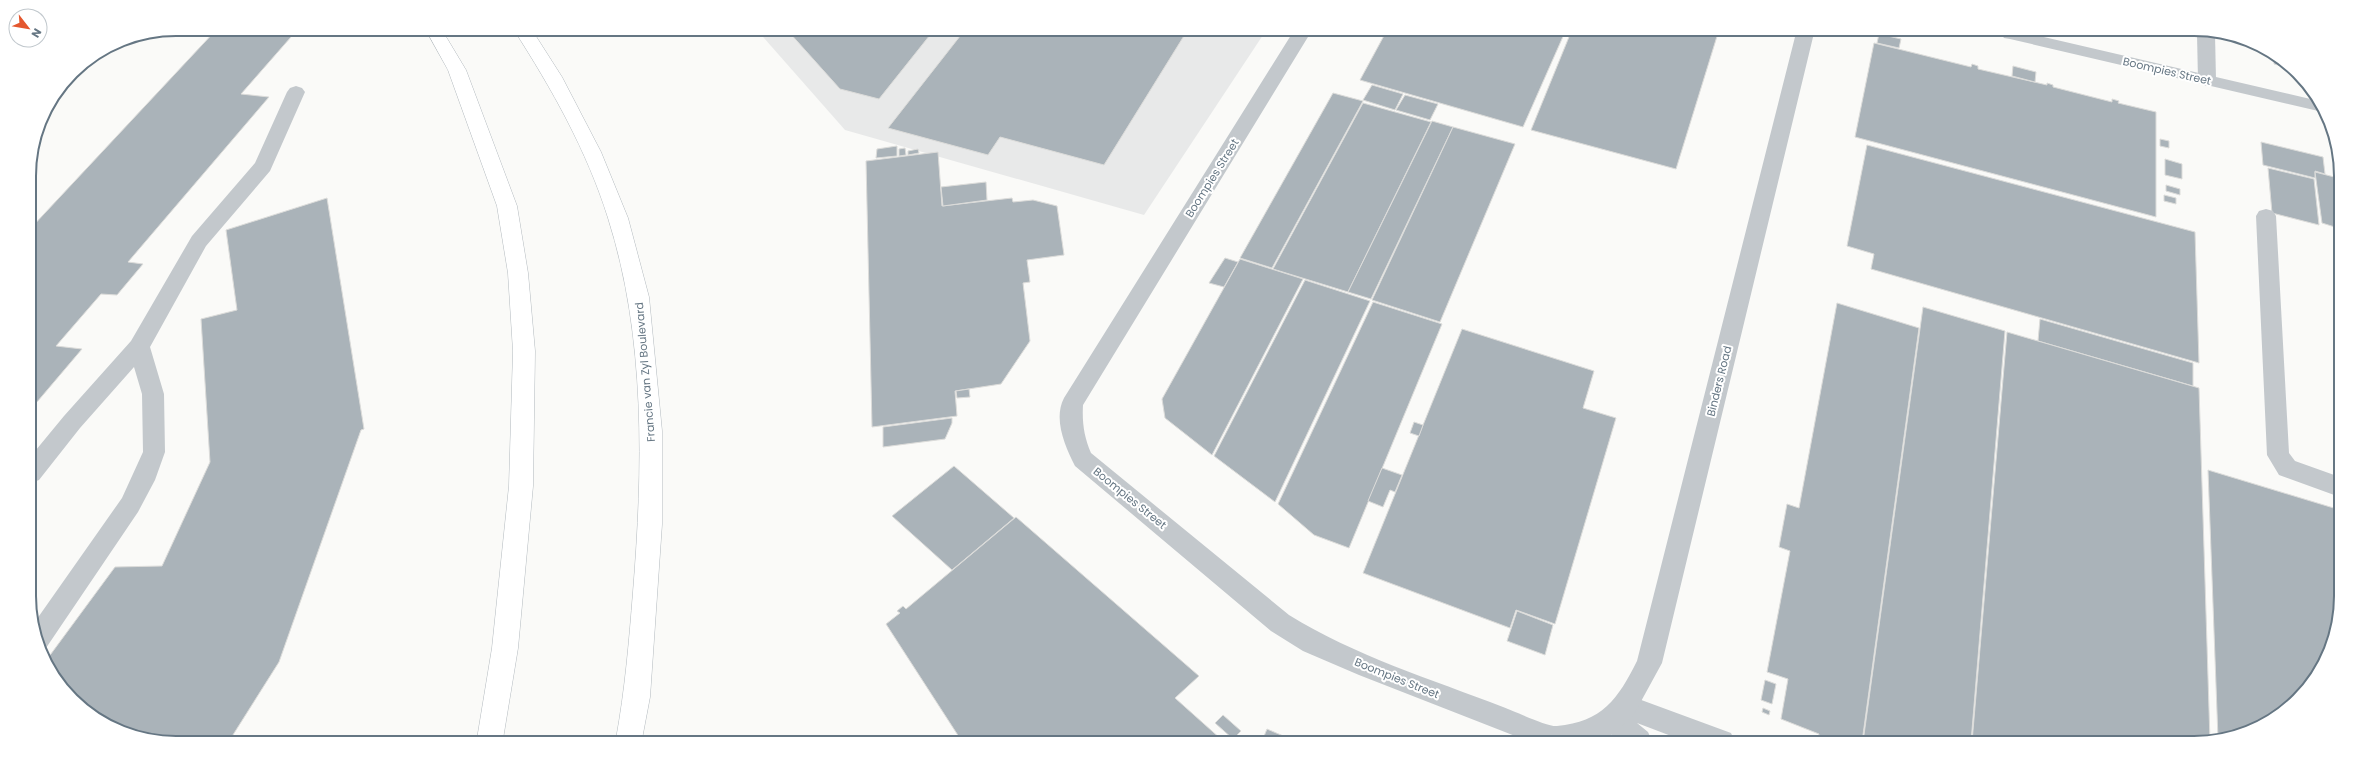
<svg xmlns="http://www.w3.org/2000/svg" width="2370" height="772" viewBox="0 0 2370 772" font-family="Poppins,sans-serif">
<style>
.built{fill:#e8e9e9}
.building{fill:#aab3b9;stroke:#dcdcda}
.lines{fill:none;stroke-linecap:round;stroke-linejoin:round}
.secondary-casing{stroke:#b3babf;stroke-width:1}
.lane{fill:#c3c8cc;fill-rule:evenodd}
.street{fill:#c3c8cc;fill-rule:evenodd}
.secondary{fill:#fff;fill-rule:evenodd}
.labels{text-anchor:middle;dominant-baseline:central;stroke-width:4;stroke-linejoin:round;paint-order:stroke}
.street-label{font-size:11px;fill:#657683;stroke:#fff}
.rim{fill:none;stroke:#657683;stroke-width:2}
</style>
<rect width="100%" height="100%" fill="#fafaf8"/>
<polygon class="built" points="757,30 1265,32 1144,215 845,130"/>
<g class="building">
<polygon points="217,29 298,29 241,94 269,97 128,262 143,264 117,295 101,294 56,346 82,349 37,402 31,402 30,229"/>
<polygon points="788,31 940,31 936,36 930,35 879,99 840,89"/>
<polygon points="964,31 1187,31 1104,165 1000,137 988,155 888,128"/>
<polygon points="1386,32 1565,32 1523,127 1360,80"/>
<polygon points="1571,32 1718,33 1676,169 1531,130"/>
<polygon points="1879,34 1901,39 1899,48 1877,43"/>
<polygon points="1874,43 1971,67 1972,64 1978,66 1978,69 2047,85 2047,83 2053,85 2053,87 2112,102 2112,99 2119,101 2118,103 2156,112 2156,217 1855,137"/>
<polygon points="2274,53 2275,54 2293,69 2274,64"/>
<polygon points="2013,66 2036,72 2035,82 2012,76"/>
<polygon points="1372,85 1403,94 1395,110 1363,100"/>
<polygon points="1333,93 1363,101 1272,268 1240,258"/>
<polygon points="1405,95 1438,104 1430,120 1396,110"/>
<polygon points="1363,103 1431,122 1348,292 1273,269"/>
<polygon points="1432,121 1453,127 1371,299 1348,292"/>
<polygon points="1453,127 1515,144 1440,322 1372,300"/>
<polygon points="2160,139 2169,141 2169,148 2160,146"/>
<polygon points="2261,142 2323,157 2325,174 2315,171 2315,178 2263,165"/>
<polygon points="1867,145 2195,232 2199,363 1871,269 1874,254 1847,246"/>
<polygon points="897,146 897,156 876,158 877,149"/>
<polygon points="905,148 906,155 899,156 899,149"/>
<polygon points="918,149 919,153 908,155 908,151"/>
<polygon points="938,152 942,206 1012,198 1013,202 1033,200 1057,206 1064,255 1027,260 1030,282 1023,283 1030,341 1001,384 955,391 957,416 872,427 866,161"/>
<polygon points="2165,159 2182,164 2182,179 2165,175"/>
<polygon points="2268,168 2314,179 2319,225 2272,213"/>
<polygon points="2315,172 2338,178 2338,228 2322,223"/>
<polygon points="986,182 987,200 943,206 941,187"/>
<polygon points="2166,185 2180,189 2180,195 2166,191"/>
<polygon points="2164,195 2176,198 2176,204 2164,201"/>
<polygon points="327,198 364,429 361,430 279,662 231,738 138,738 102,723 66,693 45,662 115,567 162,566 210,462 201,319 237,310 226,230"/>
<polygon points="2335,227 2338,228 2338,283"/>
<polygon points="1225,258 1238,262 1224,287 1209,283"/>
<polygon points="1240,259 1303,279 1212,455 1165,418 1162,399"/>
<polygon points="1305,280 1370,301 1275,502 1214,456"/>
<polygon points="1373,302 1442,324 1349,548 1314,535 1278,504"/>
<polygon points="1837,303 1919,328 1862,742 1824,742 1818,740 1819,734 1781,719 1788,679 1767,672 1790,551 1779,547 1787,504 1799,508"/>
<polygon points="1923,307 2005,331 1971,742 1863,742"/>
<polygon points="2040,319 2193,363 2193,386 2038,341"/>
<polygon points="1462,329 1594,371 1583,408 1616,418 1555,624 1516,610 1510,628 1363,573"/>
<polygon points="2007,332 2199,388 2210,741 1972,742"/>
<polygon points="969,389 970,397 957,398 956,391"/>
<polygon points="952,418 952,423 945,439 883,447 883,427"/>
<polygon points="1414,422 1423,425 1419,436 1410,433"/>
<polygon points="954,466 1014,518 952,570 892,516"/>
<polygon points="1382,468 1402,475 1395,492 1390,490 1383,507 1368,501"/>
<polygon points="2208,470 2337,509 2336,634 2316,677 2284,712 2250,732 2218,739"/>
<polygon points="1016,517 1199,676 1175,698 1222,740 961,740 886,624 900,613 897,611 903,606 906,609"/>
<polygon points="1517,611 1553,625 1545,655 1507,641"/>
<polygon points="1765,680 1776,684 1772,704 1761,700"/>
<polygon points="1763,708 1770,711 1769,715 1762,712"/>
<polygon points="1223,715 1241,731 1233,739 1215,723"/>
<polygon points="1267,729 1295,741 1262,741"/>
</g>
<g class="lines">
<g class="secondary-casing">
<g id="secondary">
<polygon points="426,30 442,30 466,70 517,206 528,273 535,351 533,486 518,648 503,739 477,739 492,648 509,486 513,351 508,273 497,206 448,70"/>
<path d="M514,30H532L562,77L601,152L628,218L649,297L662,431V524L650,697L642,739H616C625,690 629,642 633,592C643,470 646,337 608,218C587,151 552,89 514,30Z"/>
</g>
</g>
<g class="lane">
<polygon points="2197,34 2215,34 2216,80 2213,84 2207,86 2201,84 2198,80"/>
<polygon points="296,86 302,88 305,92 270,171 206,246 150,347 164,394 165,452 155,480 138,512 46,648 40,650 32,626 122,498 143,452 142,394 134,367 80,428 39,480 31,483 31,456 64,416 131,341 192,236 255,163 287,92 290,88"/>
<polygon points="2266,209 2273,211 2276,216 2289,453 2295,461 2337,476 2337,496 2279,475 2267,455 2256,216 2259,211"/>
<polygon points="1625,694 1731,733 1735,742 1687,742 1637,723 1648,732 1652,741 1619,741 1605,729 1601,720 1605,711 1613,708 1616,697"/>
</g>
<g class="street">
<path d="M1293,32H1311L1083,405C1082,422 1084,437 1091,453L1289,615C1355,656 1431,679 1503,707C1514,711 1548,727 1557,726C1602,722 1618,699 1637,661L1796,33H1814L1662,663L1633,716L1613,734L1597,741H1528L1359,675L1303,651L1271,631L1075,466C1065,446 1053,419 1064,398Z"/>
<polygon points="2001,34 2031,34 2319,101 2327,113 2010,39 2004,38"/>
</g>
<use href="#secondary" class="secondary"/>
</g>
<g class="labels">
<g class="street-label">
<text transform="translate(2167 71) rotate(13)">Boompies Street</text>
<text transform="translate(1212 178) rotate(-58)">Boompies Street</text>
<text transform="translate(645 372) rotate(-95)">Francie van Zyl Boulevard</text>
<text transform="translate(1719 381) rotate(-76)">Binders Road</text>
<text transform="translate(1130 498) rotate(39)">Boompies Street</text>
<text transform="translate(1397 678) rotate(22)">Boompies Street</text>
</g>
</g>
<path d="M0 0H2370V772H0ZM176 36H2194A140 140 0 0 1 2334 176V596A140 140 0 0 1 2194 736H176A140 140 0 0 1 36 596V176A140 140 0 0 1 176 36Z" fill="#fff" fill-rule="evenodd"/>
<path class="rim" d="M176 36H2194A140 140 0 0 1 2334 176V596A140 140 0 0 1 2194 736H176A140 140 0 0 1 36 596V176A140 140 0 0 1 176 36Z"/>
<g transform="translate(28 28) rotate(121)"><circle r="19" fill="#ffffff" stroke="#c1c8cd"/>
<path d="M0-3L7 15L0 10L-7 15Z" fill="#e4572e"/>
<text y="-6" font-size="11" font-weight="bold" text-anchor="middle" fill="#657683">N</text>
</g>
</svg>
